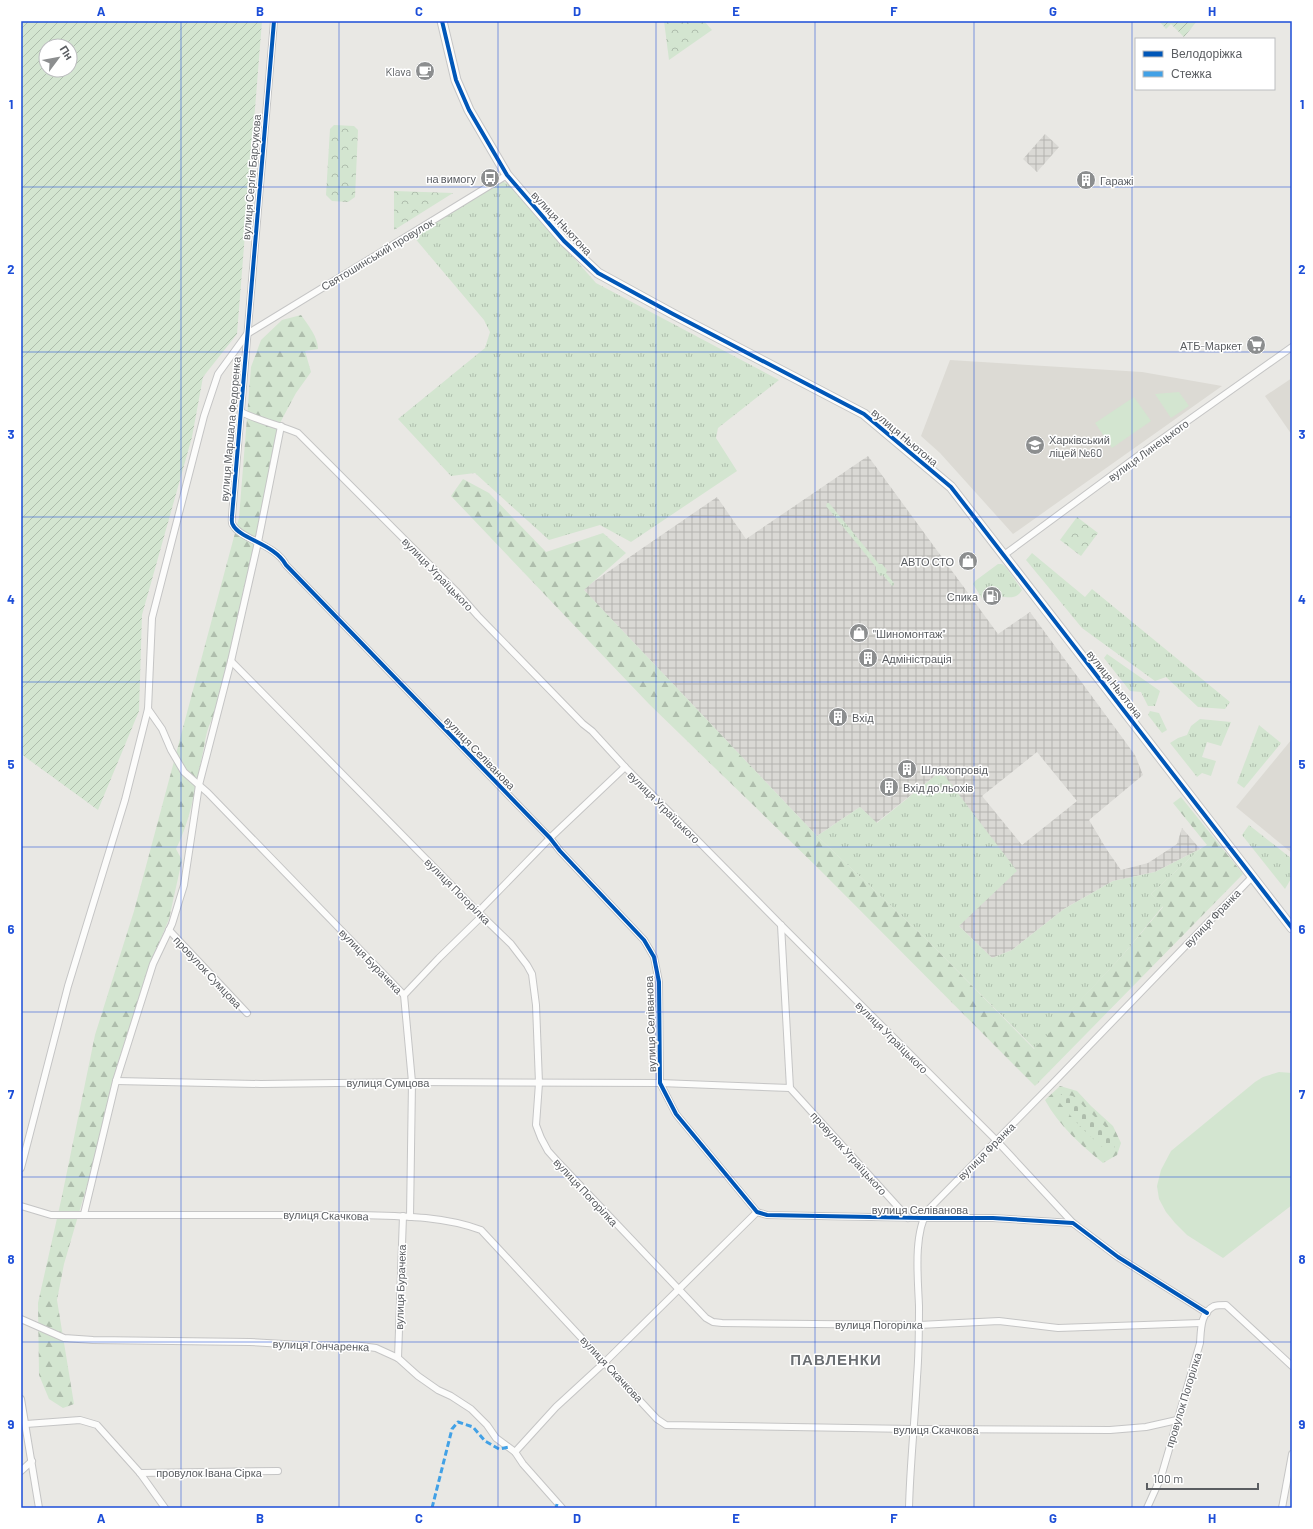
<svg xmlns="http://www.w3.org/2000/svg" width="1313" height="1529" viewBox="0 0 1313 1529" font-family="Barlow,sans-serif">
<style>
.industrial{fill:url(#industrial-grid);fill-rule:evenodd}
.education{fill:#dcdad4}
.grass{fill:url(#grass-tufts)}
.forest{fill:url(#forest-firs)}
.cemetery{fill:url(#cemetery-stones)}
.park{fill:url(#park-crowns)}
.garden{fill:url(#garden-furrows);fill-rule:evenodd}
.pitch{fill:#d3e5d0}
.lines{fill:none;stroke-linecap:round;stroke-linejoin:round}
.street-casing{stroke:#c5c5c5;stroke-width:8}
.secondary-casing{stroke:#c6c6c6;stroke-width:11}
.street{stroke:#fcfcfb;stroke-width:6}
.secondary{stroke:#fcfcfb;stroke-width:9}
.quiet{stroke:#42a1e6;stroke-width:3;stroke-dasharray:6 3;stroke-linecap:butt}
.cycleway-casing{stroke:#fff;stroke-width:6}
.cycleway{stroke:#0057b8;stroke-width:4}
.grid{fill:none;stroke:#1d4ed8;stroke-width:1;stroke-opacity:0.55}
.labels{text-anchor:middle;dominant-baseline:central;stroke-width:3;stroke-linejoin:round;paint-order:stroke}
.poi-label{font-size:11px;fill:#5a5d61;stroke:#fff;text-anchor:start}
.street-label{font-size:11px;fill:#5a5d61;stroke:#fff}
.district-label{font-size:15px;font-weight:bold;letter-spacing:1px;fill:#6b6f73;stroke:#fff}
.neatline{fill:none;stroke:#1d4ed8;stroke-width:1.5}
.grid-label{font-size:13px;text-anchor:middle;font-weight:bold;fill:#1d4ed8}
</style>
<defs>
<pattern id="industrial-grid" width="8" height="8" patternUnits="userSpaceOnUse"><rect width="8" height="8" fill="#dad9d5"/><path d="M0 4h8M4 0v8" fill="none" stroke="#b4b3b0"/></pattern>
<pattern id="grass-tufts" width="24" height="20" patternUnits="userSpaceOnUse"><rect width="24" height="20" fill="#d3e5d0"/><path d="M3 7l-1-3M5 7V3M7 7l1-3M15 17l-1-3M17 17v-4M19 17l1-3" fill="none" stroke="#aebdac"/></pattern>
<pattern id="forest-firs" width="22" height="20" patternUnits="userSpaceOnUse"><rect width="22" height="20" fill="#d3e5d0"/><path d="M5 1l3.5 6h-7zM16 11l3.5 6h-7z" fill="#aebdac"/></pattern>
<pattern id="cemetery-stones" width="16" height="16" patternUnits="userSpaceOnUse"><rect width="16" height="16" fill="#d3e5d0"/><path d="M2 7V4a2 2 0 0 1 4 0v3zM10 15v-3a2 2 0 0 1 4 0v3z" fill="#aebdac"/></pattern>
<pattern id="park-crowns" width="20" height="18" patternUnits="userSpaceOnUse"><rect width="20" height="18" fill="#d3e5d0"/><path d="M2 6a3 3 0 1 1 6 0M12 15a3 3 0 1 1 6 0" fill="none" stroke="#aebdac"/></pattern>
<pattern id="garden-furrows" width="10" height="10" patternUnits="userSpaceOnUse"><rect width="10" height="10" fill="#d3e5d0"/><path d="M-1 1l2-2M0 10L10 0M9 11l2-2" fill="none" stroke="#aebdac"/></pattern>
</defs>
<rect width="100%" height="100%" fill="#e9e8e4"/>
<g class="industrial">
<polygon points="1045,134 1059,147 1037,172 1023,159"/>
<path d="M868,456L998,634L1030,612L1135,755L1143,775L1089,820L1107,850L1121,870L1148,863L1177,844L1182,828L1200,849L1155,872L1113,881L1064,909L1012,950L992,958L959,926L941,771L876,823L860,807L817,836L583,589L717,497L746,539ZM1037,752L1077,801L1022,845L982,796Z"/>
</g>
<g class="education">
<polygon points="950,360 1142,372 1222,386 1013,534 940,453 921,436"/>
<polygon points="1292,378 1292,435 1265,396"/>
<polygon points="1292,739 1292,853 1236,807"/>
</g>
<g class="grass">
<polygon points="502,181 510,185 596,283 779,380 718,428 716,438 737,471 631,542 600,525 549,540 475,473 451,476 398,419 485,348 490,332 484,320 413,236"/>
<polygon points="827,503 829,503 879,564 882,564 887,570 886,573 894,583 894,585 892,586 883,575 880,576 876,570 876,567 826,506"/>
<polygon points="1032,553 1085,597 1092,589 1230,702 1225,709 1198,707 1166,677 1155,681 1082,628 1026,560"/>
<path d="M998,564H1002L1005,566L1022,590C1017,599 1009,598 1000,596L997,592H988L987,600H983L973,584L975,581Z"/>
<polygon points="1107,654 1160,691 1155,706 1148,706 1141,692 1130,691 1104,658"/>
<polygon points="1150,711 1159,713 1167,730 1162,733 1148,715"/>
<polygon points="1200,719 1231,722 1221,746 1207,742 1202,757 1216,761 1211,776 1202,773 1197,777 1170,743 1178,738 1187,735 1191,726"/>
<polygon points="1259,725 1281,743 1244,788 1237,783"/>
<polygon points="941,771 1017,871 959,926 992,958 1012,950 1064,909 1113,881 1155,872 1200,849 1151,894 1163,906 1122,956 1035,1049 926,939 817,836 860,807 877,823"/>
<polygon points="1249,825 1292,859 1292,877 1285,889 1242,835"/>
</g>
<g class="forest">
<path d="M301,315C308,325 318,337 318,349L305,351L311,372L296,393L281,421L268,493L250,573L213,717C206,731 206,737 203,752C196,784 191,820 176,849L182,860L169,919L149,967L117,1065L93,1165L64,1264L57,1300L74,1404L63,1408L49,1399L39,1375L38,1303L62,1196L95,1035L134,911L239,518L251,367L261,340L282,320Z"/>
<polygon points="463,479 489,493 546,552 603,533 626,553 584,590 817,836 926,939 1034,1049 1122,956 1163,907 1151,894 1200,849 1207,845 1173,803 1181,797 1243,874 1035,1086 817,867 649,704 451,496"/>
<path d="M1060,1086L1077,1091L1091,1106L1113,1126L1121,1143L1117,1155L1103,1163C1081,1145 1059,1126 1045,1100Z"/>
</g>
<path class="cemetery" d="M1062,1094L1073,1096L1113,1134L1115,1147L1107,1151C1088,1135 1071,1118 1056,1098Z"/>
<g class="park">
<polygon points="664,21 704,21 712,30 669,60"/>
<polygon points="334,125 354,126 358,130 355,197 348,202 332,201 326,195 330,129"/>
<polygon points="394,191 453,193 394,230"/>
<polygon points="1077,517 1098,533 1081,556 1060,540"/>
</g>
<g class="garden">
<path d="M21,21H262L237,334L203,377L192,437L142,615L139,711L98,810L21,754ZM46,46H70V70H46Z"/>
<polygon points="1159,21 1197,21 1184,37 1171,24 1166,29"/>
</g>
<g class="pitch">
<polygon points="1179,392 1189,406 1171,418 1155,394"/>
<polygon points="1134,397 1151,421 1112,448 1095,423"/>
<polygon points="1279,1072 1292,1073 1292,1205 1223,1258 1187,1235 1175,1223 1166,1212 1159,1199 1157,1186 1161,1170 1171,1151 1255,1082 1263,1077"/>
</g>
<g class="lines">
<g class="street-casing">
<g id="street">
<path d="M274,21L232,516C232,519 231,523 233,525C240,539 275,544 286,565L550,838L560,851L644,940L654,957L659,982L660,1083L676,1114L757,1212L767,1215L923,1218H993L1073,1223L1118,1257L1207,1313"/>
<path d="M241,412C259,421 279,425 298,433L456,591L478,616L583,724L592,731L625,767L781,925L996,1140L1073,1223"/>
<polyline points="1004,555 1138,456 1292,347"/>
<polyline points="231,661 482,916 511,944 527,965 532,974 536,1005 539,1083 536,1125 541,1138 548,1151 557,1161 706,1318 713,1322 722,1323 919,1325 999,1321 1058,1328 1201,1323"/>
<polyline points="148,709 162,729 171,750 184,772 208,793 404,995 412,1082 410,1217"/>
<polyline points="478,912 550,838 625,767"/>
<polyline points="169,930 247,1013"/>
<polyline points="404,995 439,958 482,916"/>
<polyline points="116,1081 261,1084 412,1082 660,1083 790,1088 781,925"/>
<polyline points="790,1088 908,1218"/>
<polyline points="21,1168 68,986 125,800 148,709 152,618 204,416 218,374 247,334 507,175"/>
<path d="M21,1206L51,1215H360C401,1216 443,1216 481,1230L657,1419L666,1425L913,1429L1110,1430L1146,1427L1177,1420"/>
<polyline points="84,1214 116,1081 153,964 172,924 184,885 199,785 231,661 258,542 281,426"/>
<polyline points="21,1319 64,1338 93,1340 250,1342 318,1346 353,1345 376,1348 398,1358 418,1376 438,1390 451,1396 471,1409 487,1425 496,1438 515,1452 523,1464 562,1508"/>
<polyline points="398,1358 403,1216"/>
<polyline points="21,1399 39,1508"/>
<polyline points="26,1424 80,1420 97,1425 140,1473 165,1508"/>
<polyline points="515,1452 556,1407 605,1362 757,1212"/>
<polyline points="21,1471 32,1461"/>
<polyline points="140,1473 278,1471"/>
<path d="M909,1508C910,1464 915,1420 917,1377C919,1353 919,1330 919,1306C918,1279 913,1234 928,1210L1055,1081L1253,876"/>
<path d="M1147,1508L1161,1477L1200,1343C1201,1331 1200,1313 1214,1306C1217,1305 1223,1305 1226,1305L1292,1366"/>
<polyline points="1282,1508 1292,1454"/>
</g>
</g>
<g class="secondary-casing">
<polyline id="secondary" points="442,21 456,80 469,110 507,175 564,241 598,273 673,314 864,414 951,487 1292,928"/>
</g>
<use href="#street" class="street"/>
<use href="#secondary" class="secondary"/>
<g class="quiet">
<polyline points="432,1508 452,1429 458,1422 473,1427 485,1441 499,1449 509,1447"/>
<polyline points="556,1508 557,1504"/>
</g>
<g class="cycleway-casing">
<g id="cycleway">
<path d="M274,21L232,516C232,519 231,523 233,525C240,539 275,544 286,565L550,838L560,851L644,940L654,957L659,982L660,1083L676,1114L757,1212L767,1215L923,1218H993L1073,1223L1118,1257L1207,1313"/>
<polyline points="442,21 456,80 469,110 507,175 564,241 598,273 673,314 864,414 951,487 1292,928"/>
</g>
</g>
<use href="#cycleway" class="cycleway"/>
</g>
<path class="grid" d="M181,21V1508M339,21V1508M498,21V1508M656,21V1508M815,21V1508M974,21V1508M1132,21V1508M21,187H1292M21,352H1292M21,517H1292M21,682H1292M21,847H1292M21,1012H1292M21,1177H1292M21,1342H1292"/>
<defs>
<g id="cafe-disc" transform="scale(1)"><circle r="9.5" fill="#8c8e8f" stroke="#fff"/><path d="M-5.5-4.5H6V0H3Q3 3.5 0 3.5H-2.5Q-5.5 3.5-5.5 0ZM3-3.2v2h1.7v-2ZM-6 4.5H4V6H-6Z" fill="#fff"/></g>
<g id="bus-disc" transform="scale(1)"><circle r="9.5" fill="#8c8e8f" stroke="#fff"/><path d="M-5-6H5V4H4V6H2V4H-2V6H-4V4H-5ZM-3.5-4V0h7V-4ZM-3.5 1.2v1.5H-2V1.2ZM2 1.2v1.5H3.5V1.2Z" fill="#fff"/></g>
<g id="building-disc" transform="scale(1)"><circle r="9.5" fill="#8c8e8f" stroke="#fff"/><path d="M-4-6H4V6H1V3H-1V6H-4ZM-2.5-4.3h1.7v1.8h-1.7ZM.8-4.3h1.7v1.8H.8ZM-2.5-1h1.7V.8h-1.7ZM.8-1h1.7V.8H.8Z" fill="#fff"/></g>
<g id="supermarket-disc" transform="scale(1)"><circle r="9.5" fill="#8c8e8f" stroke="#fff"/><path d="M-6-5.5h2.5l.6 2H6L4.5 2H-2.5L-4.4-4H-6ZM-1.5 3.2a1.3 1.3 0 1 0 .1 0ZM3 3.2a1.3 1.3 0 1 0 .1 0Z" fill="#fff"/></g>
<g id="school-disc" transform="scale(1)"><circle r="9.5" fill="#8c8e8f" stroke="#fff"/><path d="M0-5L7-2L0 1L-7-2ZM-4 1L0 2.5L4 1V4Q0 6-4 4Z" fill="#fff"/></g>
<g id="shop-disc" transform="scale(1)"><circle r="9.5" fill="#8c8e8f" stroke="#fff"/><path d="M-5-2.5h2.3a2.7 3.5 0 0 1 5.4 0H5L5.5 6h-11ZM-1.5-2.5h3a1.5 2.3 0 0 0-3 0Z" fill="#fff"/></g>
<g id="fuel-disc" transform="scale(1)"><circle r="9.5" fill="#8c8e8f" stroke="#fff"/><path d="M-5.5-6h7V0h2V4h1.3V-2.5L3-4.5l.8-.8L6-3V5H2.5V1h-1V6h-7ZM-4.2-4.7v3.2H.2V-4.7Z" fill="#fff"/></g>
</defs>
<g fill-rule="evenodd">
<use href="#cafe-disc" x="425" y="71"/>
<use href="#bus-disc" x="490" y="178"/>
<use href="#building-disc" x="1086" y="180"/>
<use href="#supermarket-disc" x="1256" y="345"/>
<use href="#school-disc" x="1035" y="445"/>
<use href="#shop-disc" x="968" y="561"/>
<use href="#fuel-disc" x="992" y="596"/>
<use href="#shop-disc" x="859" y="633"/>
<use href="#building-disc" x="868" y="658"/>
<use href="#building-disc" x="838" y="717"/>
<use href="#building-disc" x="907" y="769"/>
<use href="#building-disc" x="889" y="787"/>
</g>
<g class="labels">
<g class="poi-label">
<text x="411" y="71" text-anchor="end">Klava</text>
<text x="476" y="178" text-anchor="end">на вимогу</text>
<text x="1100" y="180">Гаражі</text>
<text x="1242" y="345" text-anchor="end">АТБ-Маркет</text>
<text x="1049" y="439">Харківський<tspan x="1049" dy="13">ліцей №60</tspan></text>
<text x="954" y="561" text-anchor="end">АВТО СТО</text>
<text x="978" y="596" text-anchor="end">Спика</text>
<text x="873" y="633">"Шиномонтаж"</text>
<text x="882" y="658">Адміністрація</text>
<text x="852" y="717">Вхід</text>
<text x="921" y="769">Шляхопровід</text>
<text x="903" y="787">Вхід до льохів</text>
</g>
<g class="street-label">
<text transform="translate(251 177) rotate(-85)">вулиця Сергія Барсукова</text>
<text transform="translate(562 223) rotate(47)">вулиця Ньютона</text>
<text transform="translate(377 254) rotate(-31)">Святошинський провулок</text>
<text transform="translate(230 429) rotate(-85)">вулиця Маршала Федоренка</text>
<text transform="translate(905 437) rotate(40)">вулиця Ньютона</text>
<text transform="translate(1148 450) rotate(-36)">вулиця Линецького</text>
<text transform="translate(438 574) rotate(46)">вулиця Уграїцького</text>
<text transform="translate(1115 684) rotate(52)">вулиця Ньютона</text>
<text transform="translate(480 753) rotate(46)">вулиця Селіванова</text>
<text transform="translate(664 807) rotate(45)">вулиця Уграїцького</text>
<text transform="translate(458 891) rotate(45)">вулиця Погорілка</text>
<text transform="translate(1212 918) rotate(-46)">вулиця Франка</text>
<text transform="translate(371 961) rotate(46)">вулиця Бурачека</text>
<text transform="translate(208 972) rotate(47)">провулок Сумцова</text>
<text transform="translate(650 1024) rotate(-92)">вулиця Селіванова</text>
<text transform="translate(892 1037) rotate(45)">вулиця Уграїцького</text>
<text x="388" y="1082">вулиця Сумцова</text>
<text transform="translate(986 1151) rotate(-45)">вулиця Франка</text>
<text transform="translate(849 1153) rotate(48)">провулок Уграїцького</text>
<text transform="translate(586 1192) rotate(47)">вулиця Погорілка</text>
<text x="920" y="1209">вулиця Селіванова</text>
<text transform="translate(326 1215) rotate(1)">вулиця Скачкова</text>
<text transform="translate(400 1287) rotate(-88)">вулиця Бурачека</text>
<text x="879" y="1324">вулиця Погорілка</text>
<text transform="translate(321 1345) rotate(2)">вулиця Гончаренка</text>
<text transform="translate(612 1369) rotate(47)">вулиця Скачкова</text>
<text transform="translate(1183 1400) rotate(-73)">провулок Погорілка</text>
<text x="936" y="1429">вулиця Скачкова</text>
<text x="209" y="1472">провулок Івана Сірка</text>
</g>
<g class="district-label">
<text x="836" y="1359">ПАВЛЕНКИ</text>
</g>
</g>
<rect width="1313" height="1529" fill="none" stroke="#ffffff" stroke-width="44"/>
<rect x="1135" y="38" width="140" height="52" fill="#ffffff" stroke="#bdbec0"/>
<rect x="1143" y="51" width="20" height="6" fill="#0057b8" stroke="#bdbec0"/>
<text x="1171" y="58" font-size="12" fill="#5a5d61">Велодоріжка</text>
<rect x="1143" y="71" width="20" height="6" fill="#42a1e6" stroke="#bdbec0"/>
<text x="1171" y="78" font-size="12" fill="#5a5d61">Стежка</text>
<g transform="translate(58 58) rotate(58)"><circle r="19" fill="#ffffff" stroke="#bdbec0"/>
<path d="M0-3L7 15L0 10L-7 15Z" fill="#8c8e8f"/>
<text y="-6" font-size="11" font-weight="bold" text-anchor="middle" fill="#5a5d61">Пн</text>
</g>
<path d="M1147 1483v6h111v-6" fill="none" stroke="#5a5d61" stroke-width="2"/>
<text x="1153" y="1483" font-size="12" fill="#5a5d61" stroke="#ffffff" stroke-width="3" paint-order="stroke">100 m</text>
<rect x="22" y="22" width="1269" height="1485" class="neatline"/>
<g class="grid-label">
<text x="101" y="16">A</text>
<text x="260" y="16">B</text>
<text x="419" y="16">C</text>
<text x="577" y="16">D</text>
<text x="736" y="16">E</text>
<text x="894" y="16">F</text>
<text x="1053" y="16">G</text>
<text x="1212" y="16">H</text>
<text x="11" y="109">1</text>
<text x="1302" y="109">1</text>
<text x="11" y="274">2</text>
<text x="1302" y="274">2</text>
<text x="11" y="439">3</text>
<text x="1302" y="439">3</text>
<text x="11" y="604">4</text>
<text x="1302" y="604">4</text>
<text x="11" y="769">5</text>
<text x="1302" y="769">5</text>
<text x="11" y="934">6</text>
<text x="1302" y="934">6</text>
<text x="11" y="1099">7</text>
<text x="1302" y="1099">7</text>
<text x="11" y="1264">8</text>
<text x="1302" y="1264">8</text>
<text x="11" y="1429">9</text>
<text x="1302" y="1429">9</text>
<text x="101" y="1523">A</text>
<text x="260" y="1523">B</text>
<text x="419" y="1523">C</text>
<text x="577" y="1523">D</text>
<text x="736" y="1523">E</text>
<text x="894" y="1523">F</text>
<text x="1053" y="1523">G</text>
<text x="1212" y="1523">H</text>
</g>
</svg>
